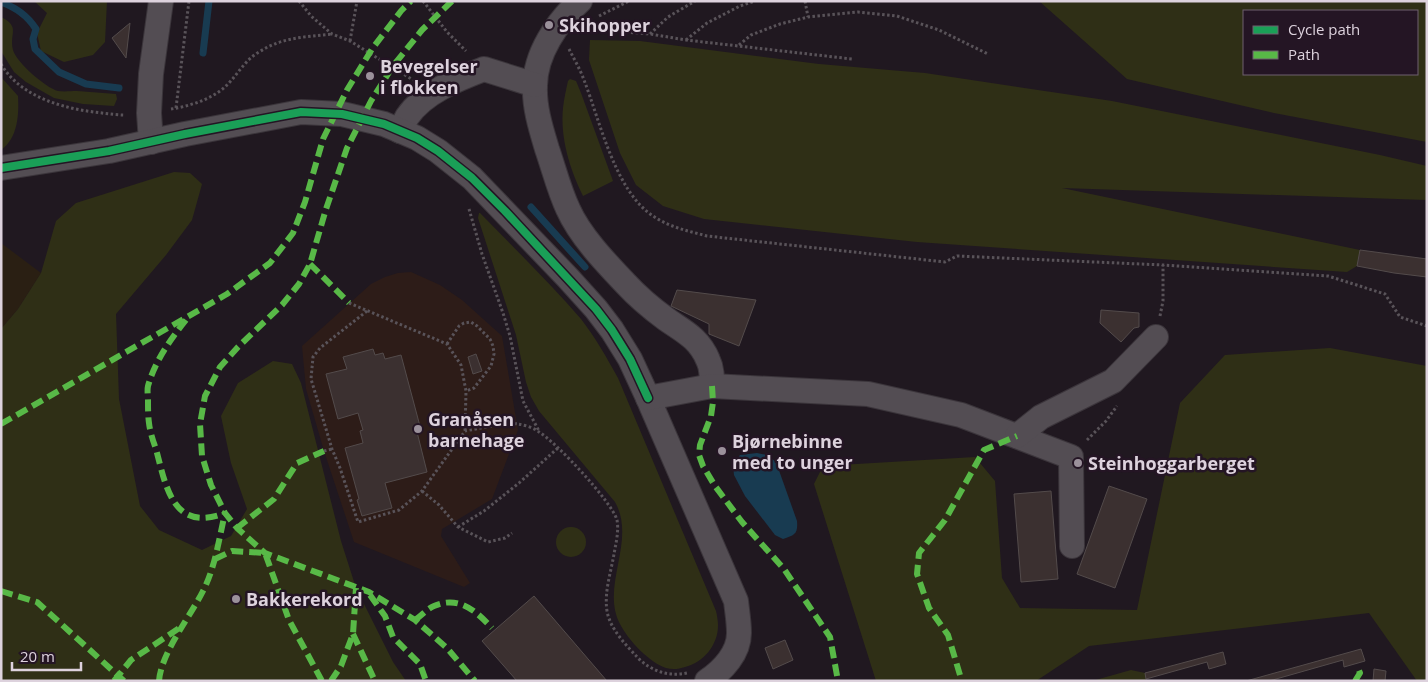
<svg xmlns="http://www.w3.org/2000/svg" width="1428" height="682" viewBox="0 0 1428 682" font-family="'Open Sans',sans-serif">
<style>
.industrial{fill:#2a1f13}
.education{fill:#2d1c18}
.green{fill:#2f2f16;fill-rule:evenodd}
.water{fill:#183b51}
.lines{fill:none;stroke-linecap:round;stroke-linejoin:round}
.stream{stroke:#183b51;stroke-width:7}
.building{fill:#3b3030;stroke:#534b4b}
.minor-casing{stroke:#3b353b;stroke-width:26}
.path{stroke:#595359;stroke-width:3;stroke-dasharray:2.5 2.5;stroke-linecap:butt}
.minor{stroke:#534d53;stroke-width:24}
.quiet{stroke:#58b947;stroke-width:6;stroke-dasharray:12 6;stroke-linecap:butt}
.cycleway-casing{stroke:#241524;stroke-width:11}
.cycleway{stroke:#1a9f57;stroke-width:8}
.poi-dot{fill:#9b919b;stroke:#241524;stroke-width:2}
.labels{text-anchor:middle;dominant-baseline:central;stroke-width:5;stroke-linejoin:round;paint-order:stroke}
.poi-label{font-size:18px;font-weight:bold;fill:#ddd2dd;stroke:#241524;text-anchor:start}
</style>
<rect width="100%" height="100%" fill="#201820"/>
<polygon class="industrial" points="1,243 41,273 18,309 1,329"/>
<polygon class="education" points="411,272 440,285 462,300 502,336 518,430 492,499 442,529 441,536 470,583 464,587 354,542 324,451 306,389 302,346 371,284 385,277 398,273"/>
<g class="green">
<polygon points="34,1 107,1 105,42 93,55 64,62 41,51 37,33 47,13"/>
<path d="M1039,1H1427V142L1274,113L1127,79ZM1244,11H1417V74H1244Z"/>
<path d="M1,17C21,27 9,33 13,50C16,62 46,88 58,91C64,92 71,91 77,91C90,92 103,93 116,94L117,99L114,106L83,104L54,98L26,82L14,72L1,51Z"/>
<polygon points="590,40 640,41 819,64 925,73 1112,101 1380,155 1427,166 1427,200 1062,188 1360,250 1357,266 1347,272 917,242 704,219 663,206 636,185 620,153 589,60"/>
<path d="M1,77L18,96C19,114 18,138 1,150Z"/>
<path d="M570,79L576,81L581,93L613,181L583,196C570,170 560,138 563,108C564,99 566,90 568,81Z"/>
<polygon points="174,172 190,173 202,184 192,220 166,255 116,314 119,399 140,506 159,530 202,550 231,536 247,509 231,463 221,416 238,383 273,361 292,364 301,383 341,541 356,588 393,662 406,681 1,681 1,329 18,309 41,273 56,221 76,203"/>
<path d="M479,213H480C514,248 549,282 581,319C595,337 607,358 618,378L716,611C717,615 718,621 718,626C718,645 703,663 685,667C679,669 673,670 666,668C650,663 628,640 620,624C600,586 637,541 615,502L539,411L531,397L526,382L516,335L478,218Z"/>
<polygon points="1330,348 1427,366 1427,681 1417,681 1369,613 1089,646 1036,681 876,681 814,484 823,466 975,457 995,481 1002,578 1020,608 1137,610 1180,403 1225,355"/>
<circle cx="571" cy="542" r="15"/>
<polygon points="1131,670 1145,673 1146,679 1145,681 1092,681"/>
</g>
<path class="water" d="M757,453L767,455L776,462L797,521C798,534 795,535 783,539L775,535L745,496L734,475L733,465L740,455Z"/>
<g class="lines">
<g class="stream">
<path d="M1,2C16,8 27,15 36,29L33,39L35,49L59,72L86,84L119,88"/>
<polyline points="203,53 209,1"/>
<polyline points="531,207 585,267"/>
</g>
</g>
<g class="building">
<polygon points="130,23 126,58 112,38"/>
<polygon points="1360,250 1427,259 1427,277 1394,273 1357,266"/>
<polygon points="677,290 756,300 739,346 709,334 709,324 671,306"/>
<polygon points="1101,310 1139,313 1139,327 1134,328 1121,342 1100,323"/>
<polygon points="373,349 375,355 383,353 385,359 401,355 421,430 417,432 427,472 385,483 392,508 362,516 357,500 359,499 345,448 363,443 360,431 363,430 358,413 338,419 326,374 347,369 343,357"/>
<polygon points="476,354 482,371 473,374 468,357"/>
<polygon points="1109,486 1147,499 1115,588 1077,574"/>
<polygon points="1051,491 1058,579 1021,582 1014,494"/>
<polygon points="534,596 607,681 517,681 482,641"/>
<polygon points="785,640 793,660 773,669 765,648"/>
<polygon points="1361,649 1365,661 1344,667 1343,660 1269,681 1246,681"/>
<polygon points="1223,652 1226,664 1209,669 1207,662 1146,679 1145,673"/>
<polygon points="1374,669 1386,671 1385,681 1373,681"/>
</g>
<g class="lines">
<g class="minor-casing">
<g id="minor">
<path d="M580,1C557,22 535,54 535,86C534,107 541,129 547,149C554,169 559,190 568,209C580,236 606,263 626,284C638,297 651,308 666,319C683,331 699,338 708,360C712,368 712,377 712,386"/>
<path d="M400,131C403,126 405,121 407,117C424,92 458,79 484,69L535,85"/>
<polyline points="151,142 149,113 151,74 161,1"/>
<path d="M1,168L109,151L185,134L301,112L342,114L384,124L417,138L438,151L472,178L568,278L596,309L612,330L630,359L648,398L736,601C737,611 739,622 739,633C739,653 723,670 707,681"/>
<polyline points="648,398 712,386 868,394 961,415 1071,457 1072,546"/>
<polyline points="1017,436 1041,417 1113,381 1156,337"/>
</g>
</g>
<g class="path">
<polyline points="299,1 311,16 332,34 350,41 413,80"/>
<polyline points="423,1 447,32 466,51"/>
<polyline points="805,1 808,17"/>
<polyline points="599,16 629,1"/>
<polyline points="586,29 650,34 686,40 852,59"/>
<polyline points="650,34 668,17 695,1"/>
<polyline points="686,40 707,23 740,6 755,1"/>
<polyline points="350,41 357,1"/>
<polyline points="739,45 751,35 780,24 808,17 858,12 897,16 939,30 988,54"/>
<path d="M569,49C574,59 580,69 584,80C600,121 615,191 653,216C669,227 688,231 707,236L945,262L957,256L1163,265L1328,276L1385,294L1400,317L1427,326"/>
<path d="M1,64C21,98 65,109 102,113C110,114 118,115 125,115"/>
<polyline points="176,108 189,1"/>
<path d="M171,109C190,106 213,99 227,85C238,74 245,60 259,52C282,37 306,37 332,34"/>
<polyline points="469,209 482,254 503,313 510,336 523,401 539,431"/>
<polyline points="349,303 447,344 461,365 466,391 465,431"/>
<path d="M367,311L320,348L313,357L311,379L332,449L340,468L358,522L399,510L422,491L465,431C476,429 509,422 518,424C525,425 534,428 539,432C556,442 612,502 617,520C619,531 616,543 614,554C611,572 604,592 607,611C610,629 626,645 638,658C651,671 669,677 687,673"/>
<polyline points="1160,316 1163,301 1163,265"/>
<polyline points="447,344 459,326 464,323 471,322 477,326 490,339 493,346 494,354 491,366 474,388 466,391"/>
<polyline points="1087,440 1106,421 1117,406"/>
<polyline points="324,451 332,449"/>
<polyline points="422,491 439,505 458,527 488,542 505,538 512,533"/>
<polyline points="458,527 484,511 519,483 559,447"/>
</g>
<use href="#minor" class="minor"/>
<g class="quiet">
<polyline points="452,1 422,30 393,66 371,101 347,148 326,209 310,264 299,284 282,305 238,347 220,367 205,396 200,424 202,456 211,485 225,513 237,528 265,553 369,592 415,620 447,648 475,681"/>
<polyline points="310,264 349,303"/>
<path d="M186,320C170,340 155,361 148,386C147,390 148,396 148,401C148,408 148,416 149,423C150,432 153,441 156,449C166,487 173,533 225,513"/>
<polyline points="712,386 713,402 711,416 700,445 699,455 703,466 715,486 742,522 784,569 830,637 838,681"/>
<polyline points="1,424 227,294 270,263 293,233 305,202 323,139 347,90 372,49 401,11 411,1"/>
<polyline points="237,528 274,499 297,463 324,451"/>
<polyline points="215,559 232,551 265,553 289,620 322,681"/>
<polyline points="1,591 37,602 124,681"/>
<polyline points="370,595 385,616 393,637 420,664 426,681"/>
<path d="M415,620C421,616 427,609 434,606C459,595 476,611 492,628"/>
<polyline points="353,634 375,681"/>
<polyline points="960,675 948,635 929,608 917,574 919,553 945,520 984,450 1017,436"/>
<polyline points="114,681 131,660 181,627"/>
<path d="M159,681C161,653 190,617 203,591C215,568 219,539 225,513"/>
<polyline points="331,681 341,666 353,634 356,588"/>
<polyline points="1355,681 1360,673 1357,666"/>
</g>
<g class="cycleway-casing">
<polyline id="cycleway" points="1,168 109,151 185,134 301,112 342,114 384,124 417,138 438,151 472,178 505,211 596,309 612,330 630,359 648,398"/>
</g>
<use href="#cycleway" class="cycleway"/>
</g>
<g class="poi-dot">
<circle cx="549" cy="25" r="5"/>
<circle cx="370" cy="76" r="5"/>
<circle cx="418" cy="429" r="5"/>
<circle cx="722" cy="451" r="5"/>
<circle cx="1078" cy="463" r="5"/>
<circle cx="236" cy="599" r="5"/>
</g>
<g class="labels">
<g class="poi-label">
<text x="559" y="25">Skihopper</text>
<text x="380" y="66">Bevegelser<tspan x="380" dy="21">i flokken</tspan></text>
<text x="428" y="419">Granåsen<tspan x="428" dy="21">barnehage</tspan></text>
<text x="732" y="441">Bjørnebinne<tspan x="732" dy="21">med to unger</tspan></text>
<text x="1088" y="463">Steinhoggarberget</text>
<text x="246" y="599">Bakkerekord</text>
</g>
</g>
<rect width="1428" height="682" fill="none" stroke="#ddd2dd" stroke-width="5"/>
<rect x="1243" y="10" width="175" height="65" fill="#241524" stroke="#6e616e"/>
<rect x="1253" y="26" width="25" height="8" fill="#1a9f57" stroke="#6e616e"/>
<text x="1288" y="35" font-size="15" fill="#ddd2dd">Cycle path</text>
<rect x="1253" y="51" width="25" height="8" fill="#58b947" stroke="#6e616e"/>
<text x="1288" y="60" font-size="15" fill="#ddd2dd">Path</text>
<path d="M12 662v8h69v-8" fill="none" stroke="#ddd2dd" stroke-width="2.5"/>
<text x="20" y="662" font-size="15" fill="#ddd2dd" stroke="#241524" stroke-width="4" paint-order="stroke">20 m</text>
</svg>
